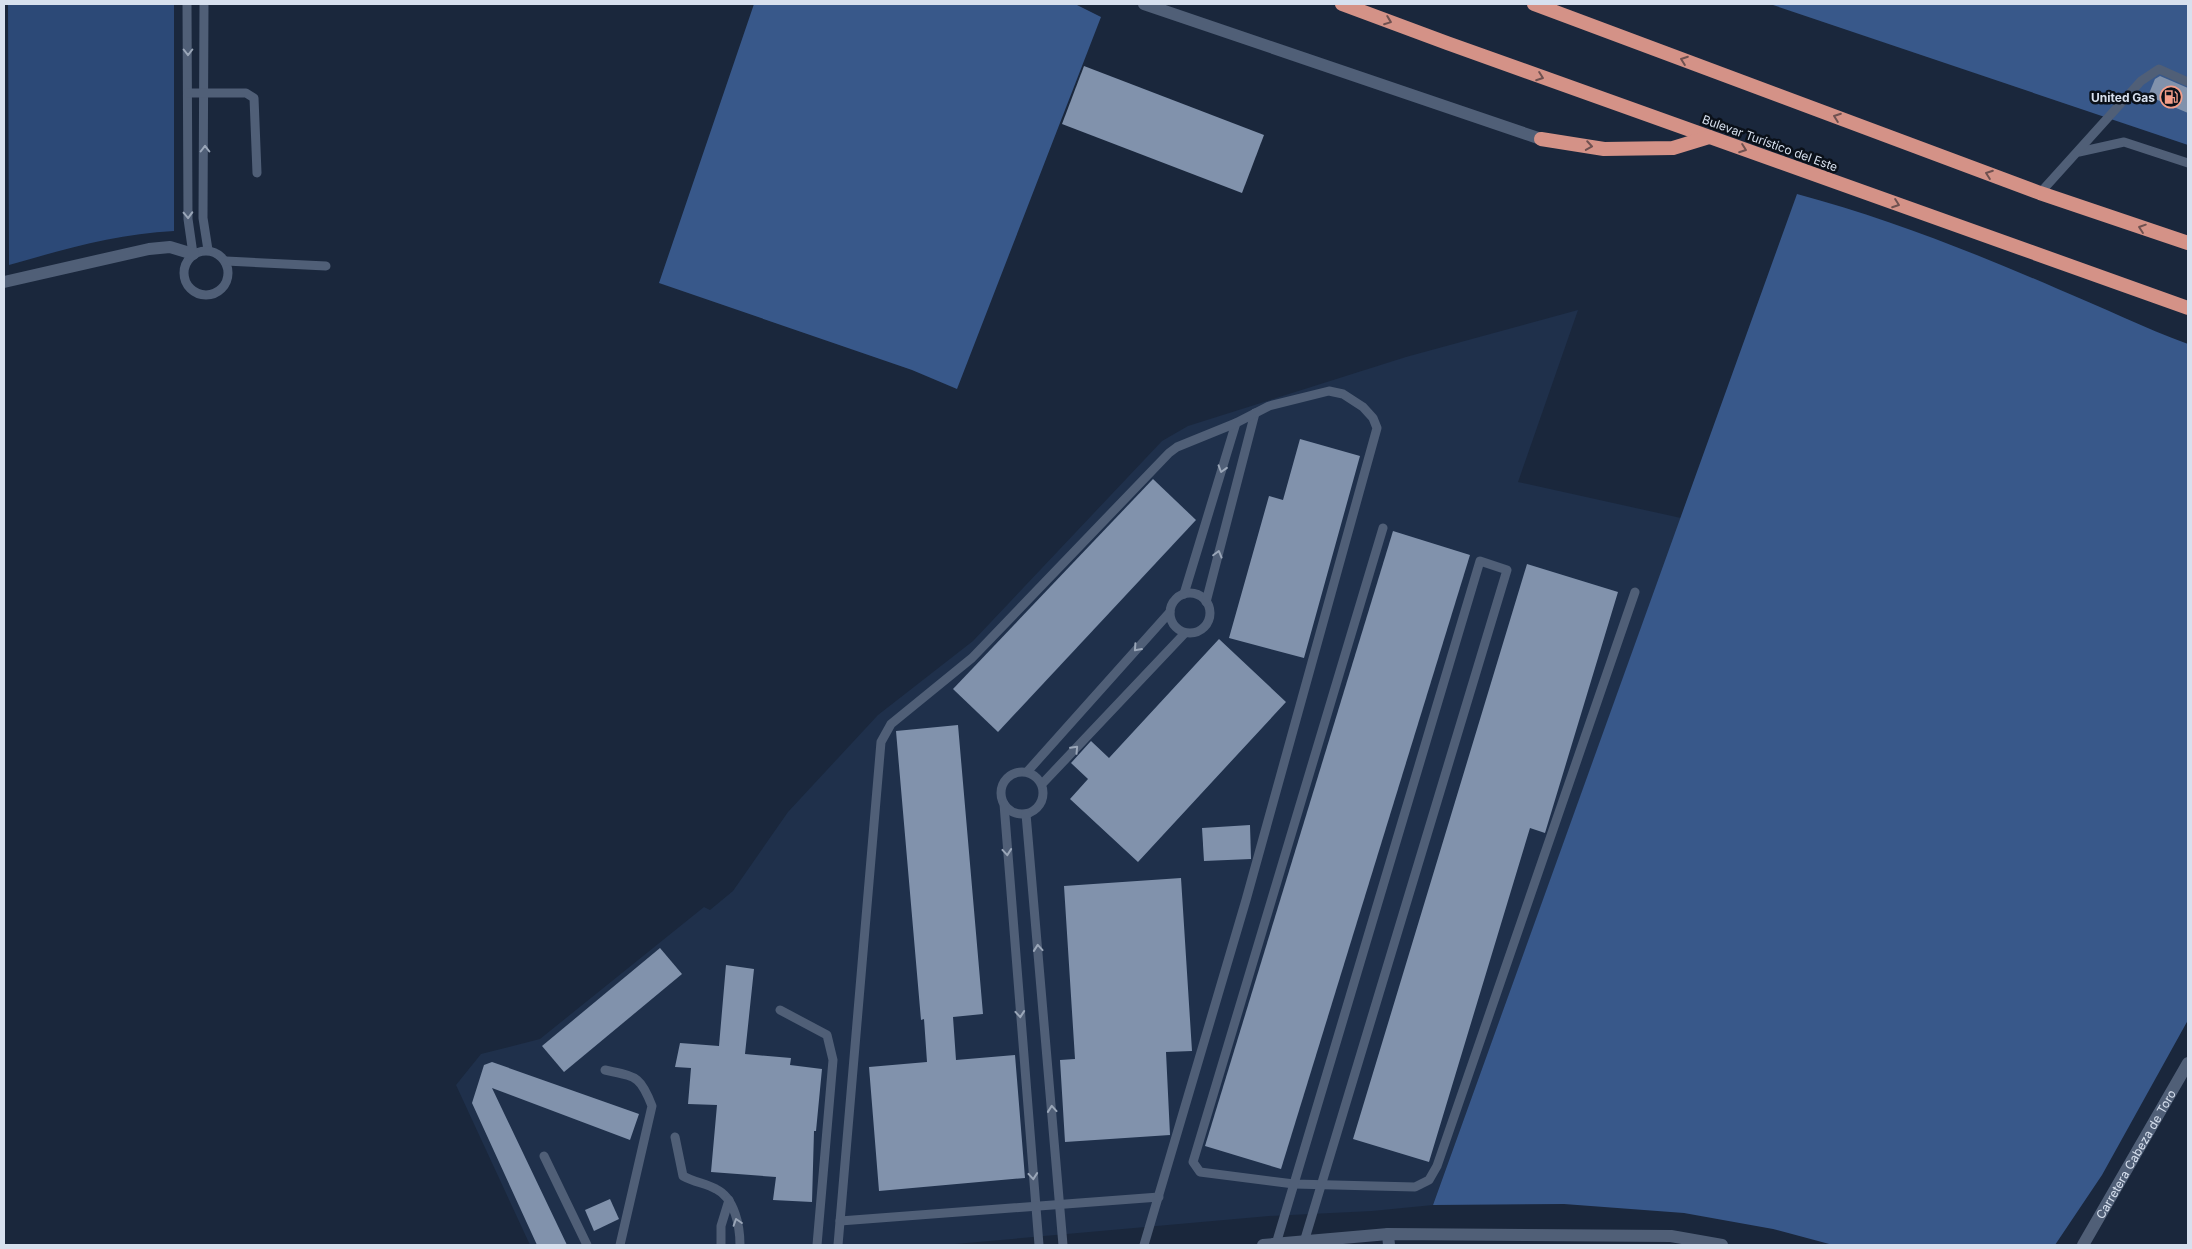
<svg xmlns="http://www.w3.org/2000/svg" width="2192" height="1249" viewBox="0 0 2192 1249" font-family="Inter,sans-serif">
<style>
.built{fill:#1f304b}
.green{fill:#2c4977}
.forest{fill:#38588a}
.building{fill:#8192ac}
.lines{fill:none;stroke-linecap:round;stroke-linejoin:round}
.service{stroke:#505f77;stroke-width:9}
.minor{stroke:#505f77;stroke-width:12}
.tertiary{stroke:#505f77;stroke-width:12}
.trunk{stroke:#d49287;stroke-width:14}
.oneway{stroke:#6f5150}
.oneway2{stroke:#9aa6b8}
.labels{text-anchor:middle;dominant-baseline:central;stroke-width:5;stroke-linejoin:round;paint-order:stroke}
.poi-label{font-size:12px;font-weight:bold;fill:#d7e0ee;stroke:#0a1019;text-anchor:end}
.street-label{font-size:12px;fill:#d7e0ee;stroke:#0a1019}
</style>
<rect width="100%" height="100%" fill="#1a273c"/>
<polygon class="built" points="1578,310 1518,482 1681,518 1433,1205 1372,1211 1269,1216 944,1245 530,1245 456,1085 481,1054 540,1039 704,907 710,910 733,891 788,812 878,715 973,641 1162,441 1188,426 1406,357"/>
<path class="green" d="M8,4H174V231C116,234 65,249 9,265Z"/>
<g class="forest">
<polygon points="754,4 1075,4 1101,17 957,389 912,370 659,283"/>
<polygon points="1770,4 2188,4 2188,145"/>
<path d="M1797,194C1886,218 1973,252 2058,289C2102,307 2144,328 2188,344V1020L2102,1175L2055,1245H1833L1773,1229L1684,1213L1564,1204L1433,1205Z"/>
</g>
<g class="building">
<polygon points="1084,66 1264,135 1242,193 1062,124"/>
<polygon points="2160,76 2188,88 2188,113 2148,96 2155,79"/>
<polygon points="1300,439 1360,456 1304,658 1229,638 1269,496 1283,500"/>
<polygon points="1153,479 1196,520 998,732 953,689"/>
<polygon points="1393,531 1470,555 1281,1169 1205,1146"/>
<polygon points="1527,564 1618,592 1545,833 1530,828 1429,1162 1353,1139"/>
<polygon points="1219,639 1286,702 1138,862 1070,799 1088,779 1071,763 1091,741 1109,758"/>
<polygon points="958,725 983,1014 953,1017 956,1060 1015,1055 1025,1178 879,1191 869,1067 927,1062 924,1019 921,1020 896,731"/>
<polygon points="1250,825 1251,859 1204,861 1202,828"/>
<polygon points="1181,878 1192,1051 1166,1052 1170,1135 1065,1142 1060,1060 1075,1059 1064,886"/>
<polygon points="660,948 682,974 564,1072 542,1046"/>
<polygon points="726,965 754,969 745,1054 791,1058 790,1065 822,1069 816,1131 814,1131 812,1202 773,1200 776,1177 711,1172 717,1105 688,1104 691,1068 675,1067 680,1043 719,1046"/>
<polygon points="492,1062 639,1114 630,1140 492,1088 567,1245 537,1245 472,1103 484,1065"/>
<polygon points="610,1199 619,1219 594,1231 585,1210"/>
</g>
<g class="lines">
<g class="service">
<polyline points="187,4 188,219 193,254"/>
<polyline points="204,4 203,218 208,250"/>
<polyline points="188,93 246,93 254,98 257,173"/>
<polyline points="2079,152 2124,142 2188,163"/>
<polyline points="2040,193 2141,81 2159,69 2188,82"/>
<circle cx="206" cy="273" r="22"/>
<polyline points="226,261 326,266"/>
<polyline points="1383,528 1193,1162 1200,1172 1294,1184 1415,1187 1429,1180 1437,1166 1635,592"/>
<circle cx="1190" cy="613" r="20"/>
<polyline points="1184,594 1236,423"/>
<polyline points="1206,602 1255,413"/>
<circle cx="1022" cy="793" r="21"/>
<polyline points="1027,772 1170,612"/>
<polyline points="1042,784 1185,633"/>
<polyline points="1004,804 1039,1245"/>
<polyline points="1026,814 1063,1245"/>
<polyline points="780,1010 827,1035 833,1060 817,1245"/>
<path d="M605,1070C636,1077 640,1075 652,1106L620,1245"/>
<path d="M675,1137L683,1176C694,1182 707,1184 716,1189C735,1198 740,1227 740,1245"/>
<polyline points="544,1156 587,1245"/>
<polyline points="840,1221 1159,1197"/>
<polyline points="1276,1244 1480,561 1507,570 1304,1242"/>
<polyline points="721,1245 721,1226 729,1200"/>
<polyline points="838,1245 881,742 891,724 972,658 1169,453 1177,447 1236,423 1269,406 1329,391 1343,394 1363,407 1373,418 1377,428 1246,900 1144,1245"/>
</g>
<g class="minor">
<polyline points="1144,4 1541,139"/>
<polyline points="4,282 149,249 170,247 193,254"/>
<polyline points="1388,1234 1389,1245"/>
</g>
<g class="tertiary">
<polyline points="1263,1245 1388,1234 1671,1236 1722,1245"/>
<path id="s1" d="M2083,1245L2188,1063"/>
</g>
<g class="trunk">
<polyline points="1342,4 1447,43 2188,308"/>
<polyline points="1534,4 2040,193 2188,243"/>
<polyline points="1541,139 1604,149 1673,148 1709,137"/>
</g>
</g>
<defs><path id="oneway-chevron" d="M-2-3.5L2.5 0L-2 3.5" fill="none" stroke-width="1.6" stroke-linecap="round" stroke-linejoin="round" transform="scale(1.25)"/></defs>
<g class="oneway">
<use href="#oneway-chevron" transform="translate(1388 21) rotate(21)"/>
<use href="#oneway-chevron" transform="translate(1684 60) rotate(-160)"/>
<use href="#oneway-chevron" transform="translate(1540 77) rotate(20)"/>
<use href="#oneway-chevron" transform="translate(1837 117) rotate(-160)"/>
<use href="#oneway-chevron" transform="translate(1589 146) rotate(9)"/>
<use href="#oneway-chevron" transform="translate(1743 149) rotate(20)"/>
<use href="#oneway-chevron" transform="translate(1989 174) rotate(-160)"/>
<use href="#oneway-chevron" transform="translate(1896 204) rotate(20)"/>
<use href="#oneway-chevron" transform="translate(2142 228) rotate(-161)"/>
</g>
<g class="oneway2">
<use href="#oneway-chevron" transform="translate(188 52) rotate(90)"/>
<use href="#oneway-chevron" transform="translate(205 149) rotate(-90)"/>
<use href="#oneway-chevron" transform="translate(188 215) rotate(88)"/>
<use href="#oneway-chevron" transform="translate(1222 469) rotate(107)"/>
<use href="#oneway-chevron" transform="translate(1218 554) rotate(-75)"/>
<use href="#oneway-chevron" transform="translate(1137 648) rotate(132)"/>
<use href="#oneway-chevron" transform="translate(1075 749) rotate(-47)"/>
<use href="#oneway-chevron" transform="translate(1007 852) rotate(85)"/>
<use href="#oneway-chevron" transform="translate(1038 948) rotate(-95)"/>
<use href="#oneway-chevron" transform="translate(1020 1014) rotate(85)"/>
<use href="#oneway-chevron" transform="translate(1052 1109) rotate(-95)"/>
<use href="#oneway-chevron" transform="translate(1033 1176) rotate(85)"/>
<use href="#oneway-chevron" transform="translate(737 1222) rotate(-108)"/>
</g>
<defs>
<g id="fuel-ring" transform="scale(1.125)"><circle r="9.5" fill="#0a1019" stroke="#f49e8a" stroke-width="1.5"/><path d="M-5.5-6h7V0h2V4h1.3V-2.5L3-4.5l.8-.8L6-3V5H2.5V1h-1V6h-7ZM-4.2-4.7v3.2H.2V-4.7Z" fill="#f49e8a"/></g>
</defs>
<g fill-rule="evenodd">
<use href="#fuel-ring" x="2171" y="97"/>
</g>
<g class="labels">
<g class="poi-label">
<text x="2155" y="97">United Gas</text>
</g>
<g class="street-label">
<text transform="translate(1770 143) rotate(20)">Bulevar Turístico del Este</text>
<text stroke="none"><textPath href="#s1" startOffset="105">Carretera Cabeza de Toro</textPath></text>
</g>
</g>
<rect width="2192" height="1249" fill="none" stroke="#d7e0ee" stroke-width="10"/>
</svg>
